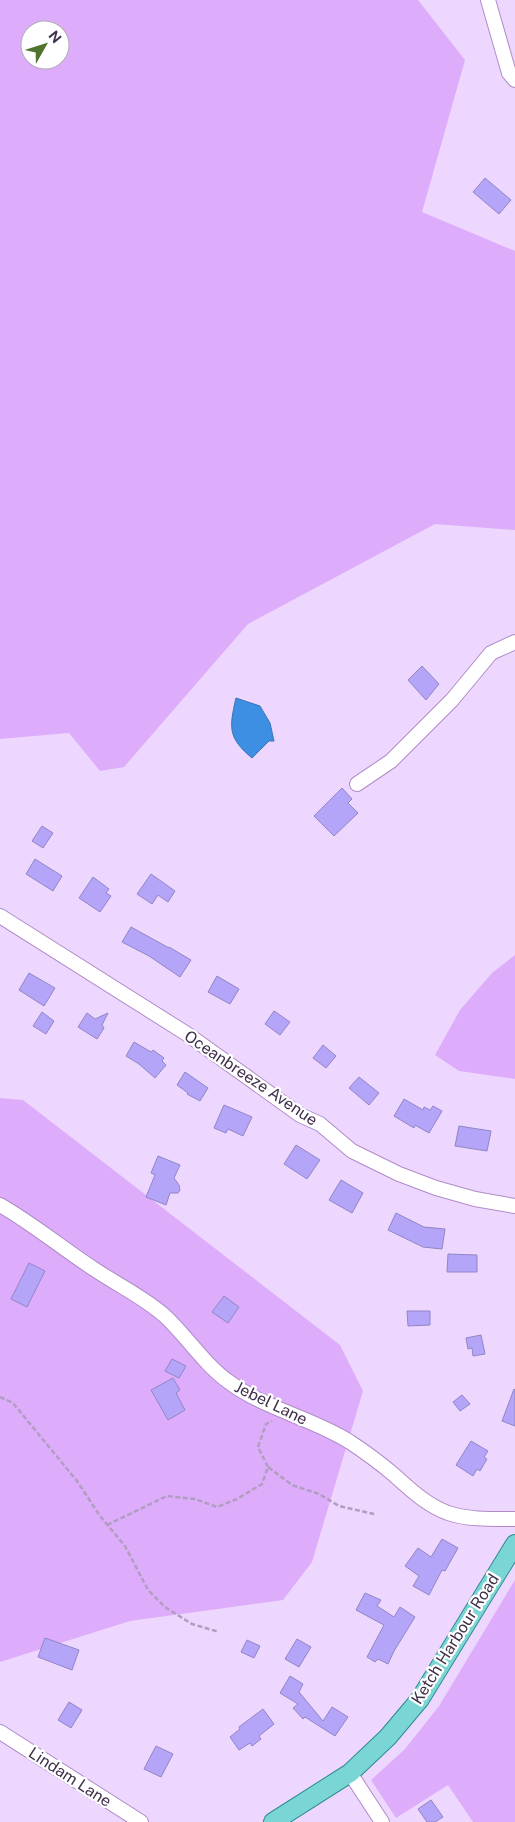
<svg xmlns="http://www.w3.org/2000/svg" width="515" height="1822" viewBox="0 0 515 1822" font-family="'Public Sans',sans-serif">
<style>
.green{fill:#ddadfc;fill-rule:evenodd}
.water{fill:#3d8fe3;stroke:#3e73b5}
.building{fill:#b5a5f9;stroke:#9185c6}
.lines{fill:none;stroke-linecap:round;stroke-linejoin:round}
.minor-casing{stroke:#b08bc8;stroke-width:16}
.major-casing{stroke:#2c8b91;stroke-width:20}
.path{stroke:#b19dbf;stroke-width:2.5;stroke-dasharray:5 2.5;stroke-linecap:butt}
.minor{stroke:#fff;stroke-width:14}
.major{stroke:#7ad6d4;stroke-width:18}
.labels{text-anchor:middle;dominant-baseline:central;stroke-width:4.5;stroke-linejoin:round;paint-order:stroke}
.street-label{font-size:16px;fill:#41314b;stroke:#fff}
</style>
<rect width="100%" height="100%" fill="#eed7fe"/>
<g class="green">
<path d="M0,0H418L465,60L422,212L515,251V530L435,524L248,624L124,767L100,771L69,733L0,739ZM30,30H60V60H30Z"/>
<polygon points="515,955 515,1079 459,1071 435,1055 460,1010 492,973"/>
<polygon points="0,1098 23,1100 340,1345 363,1391 312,1562 283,1600 130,1621 0,1662"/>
<polygon points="515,1580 515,1822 473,1822 448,1785 396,1818 371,1780 405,1749 439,1706"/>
</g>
<path class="water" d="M236,698L260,706L270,723L274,741H269L252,758C228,738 229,728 236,698Z"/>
<g class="building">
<polygon points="485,178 511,200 499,214 473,192"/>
<polygon points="422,666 439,684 426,700 408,680"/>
<polygon points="342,788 352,799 348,803 358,813 334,836 314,816"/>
<polygon points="42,826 53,833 43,848 32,841"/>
<polygon points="35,859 62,876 53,891 26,874"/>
<polygon points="151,874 175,891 168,902 158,895 152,904 137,894"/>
<polygon points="93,877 109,889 106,893 111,896 100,912 79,898"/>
<polygon points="131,927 169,948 169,947 191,960 180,977 149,956 122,942"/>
<polygon points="29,973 55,988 44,1006 19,990"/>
<polygon points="217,976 239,989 230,1004 208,992"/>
<polygon points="274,1011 290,1022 280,1035 265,1024"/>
<polygon points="42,1012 54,1021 46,1034 33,1026"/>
<polygon points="87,1013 95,1019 108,1013 102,1025 104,1028 97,1039 78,1027"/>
<polygon points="134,1042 151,1052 153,1050 164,1058 162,1061 166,1065 155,1078 139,1064 126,1056"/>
<polygon points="323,1045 336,1056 326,1068 313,1058"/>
<polygon points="185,1072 208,1088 200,1101 187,1094 188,1093 177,1085"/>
<polygon points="359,1077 379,1093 369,1105 349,1088"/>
<polygon points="404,1099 423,1110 424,1107 430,1110 433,1106 442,1111 429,1133 415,1125 414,1128 394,1116"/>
<polygon points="224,1105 252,1117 243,1136 228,1129 226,1133 214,1128"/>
<polygon points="459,1126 491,1131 487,1151 455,1146"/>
<polygon points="296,1145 320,1160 307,1179 284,1164"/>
<polygon points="158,1156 180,1165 174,1178 179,1185 180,1190 178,1193 170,1193 166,1205 146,1197 155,1175 151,1173"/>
<polygon points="341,1180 363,1193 352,1213 329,1200"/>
<polygon points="396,1213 424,1227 445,1229 442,1249 423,1247 388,1230"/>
<polygon points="448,1254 477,1255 477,1272 447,1272"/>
<polygon points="29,1263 45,1271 27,1307 11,1299"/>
<polygon points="224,1296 239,1307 228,1323 212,1312"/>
<polygon points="407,1311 430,1311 430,1325 408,1326"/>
<polygon points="481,1335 485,1354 473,1356 472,1348 468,1349 466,1338"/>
<polygon points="172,1359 186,1366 179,1378 165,1371"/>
<polygon points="173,1378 180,1390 176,1393 185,1410 168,1420 151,1390"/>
<polygon points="514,1389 515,1390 515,1426 502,1421"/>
<polygon points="462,1395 470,1404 460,1411 453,1402"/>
<polygon points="471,1441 488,1451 484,1457 487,1459 480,1471 477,1469 473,1476 456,1465"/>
<polygon points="442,1539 458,1548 445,1571 442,1570 429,1595 413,1586 419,1576 405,1566 418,1548 431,1557"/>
<polygon points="365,1593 381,1600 377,1606 394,1617 400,1607 415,1617 394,1651 388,1664 378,1659 375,1662 367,1657 384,1625 356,1610"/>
<polygon points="45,1638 79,1650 72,1670 38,1657"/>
<polygon points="297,1639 311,1647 299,1667 285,1659"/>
<polygon points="247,1640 260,1646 254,1658 241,1652"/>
<polygon points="290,1676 303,1684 299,1692 323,1721 332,1707 348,1717 335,1736 305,1717 303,1719 293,1708 298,1704 280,1693"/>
<polygon points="69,1702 82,1710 71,1728 58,1720"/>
<polygon points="263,1709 274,1724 259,1736 261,1739 252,1746 250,1743 239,1750 230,1737 240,1729 239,1727"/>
<polygon points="156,1746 173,1754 161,1777 144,1769"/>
<polygon points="431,1800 443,1817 435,1822 427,1822 418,1809"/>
</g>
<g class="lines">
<g class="minor-casing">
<g id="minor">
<polyline points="488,0 509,73 515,80"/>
<polyline points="357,784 391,761 452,700 491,653 515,642"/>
<polyline points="0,916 187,1034 300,1115 320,1124 352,1151 399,1174 436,1188 475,1199 515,1206"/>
<path d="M0,1205C33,1224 62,1248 94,1269C116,1284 147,1299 166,1317C188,1338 204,1364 229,1382C265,1409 312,1418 350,1442C365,1452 379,1462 393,1474C410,1489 426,1505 448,1513C469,1520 493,1519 515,1519"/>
<polyline points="0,1732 141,1822"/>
<polyline points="350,1773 382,1822"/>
</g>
</g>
<g class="major-casing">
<polyline id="major" points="273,1822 350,1773 388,1737 420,1699 515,1544"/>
</g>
<g class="path">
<polyline points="0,1397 13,1403 77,1481 100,1516 125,1546 148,1590 165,1607 192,1624 219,1632"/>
<polyline points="268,1467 258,1447 266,1424 272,1421"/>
<polyline points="107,1525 167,1496 195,1499 217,1507 237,1499 262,1484 268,1467 292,1485 319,1494 339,1506 374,1514"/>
</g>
<use href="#minor" class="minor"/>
<use href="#major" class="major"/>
</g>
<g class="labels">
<g class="street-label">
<text transform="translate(251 1078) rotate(34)">Oceanbreeze Avenue</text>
<text transform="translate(271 1403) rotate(26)">Jebel Lane</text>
<text transform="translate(455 1639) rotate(-58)">Ketch Harbour Road</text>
<text transform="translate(70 1777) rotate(33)">Lindam Lane</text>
</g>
</g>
<g transform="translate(45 45) rotate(51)"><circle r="24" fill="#ffffff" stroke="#b3adb7"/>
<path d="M0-4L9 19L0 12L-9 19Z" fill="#50742d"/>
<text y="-8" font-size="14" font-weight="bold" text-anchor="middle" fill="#41314b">N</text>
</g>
</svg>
